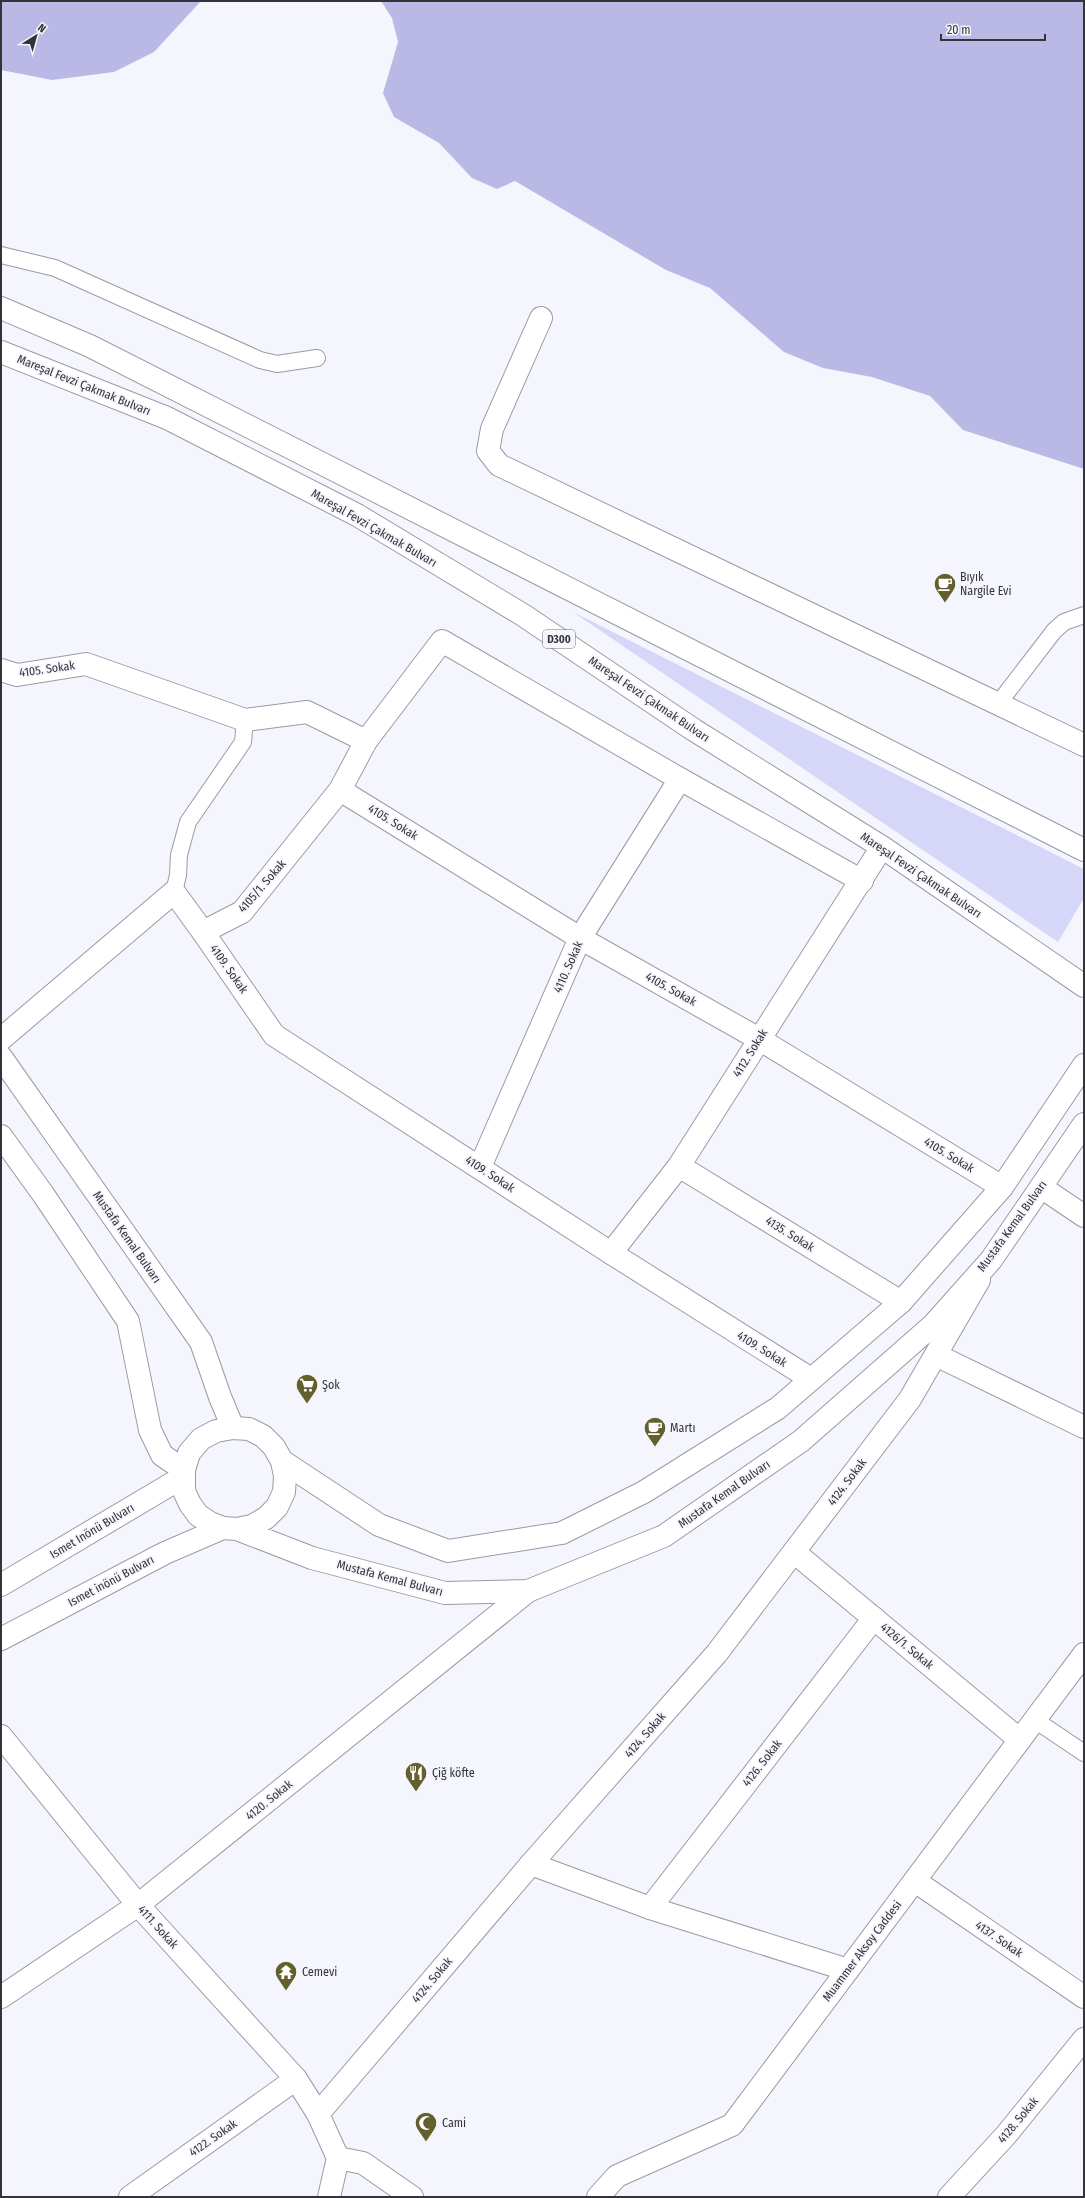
<svg xmlns="http://www.w3.org/2000/svg" width="1085" height="2198" viewBox="0 0 1085 2198" font-family="'Fira Sans Condensed',sans-serif">
<style>
.green{fill:#d6d6f9}
.water{fill:#bab9e6}
.lines{fill:none;stroke-linecap:round;stroke-linejoin:round}
.service-casing{stroke:#9a9aa7;stroke-width:18}
.minor-casing{stroke:#9a9aa7;stroke-width:24}
.tertiary-casing{stroke:#9a9aa7;stroke-width:24}
.secondary-casing{stroke:#9a9aa7;stroke-width:24}
.trunk-casing{stroke:#9a9aa7;stroke-width:24}
.service{stroke:#fff;stroke-width:16}
.minor{stroke:#fff;stroke-width:22}
.tertiary{stroke:#fff;stroke-width:22}
.secondary{stroke:#fff;stroke-width:22}
.trunk{stroke:#fff;stroke-width:22}
.labels{text-anchor:middle;dominant-baseline:central;stroke-width:3.5;stroke-linejoin:round;paint-order:stroke}
.shield{fill:#f5f5fe;stroke:#6d6d74;stroke-width:1}
.shield-label{font-size:11px;font-weight:bold;fill:#333339}
.street-label{font-size:12px;fill:#333339;stroke:#f5f5fe}
.poi-label{font-size:12px;fill:#333339;stroke:#f5f5fe;text-anchor:start}
</style>
<rect width="100%" height="100%" fill="#f5f5fe"/>
<polygon class="green" points="573,612 1084,869 1084,898 1058,942"/>
<g class="water">
<polygon points="1,1 201,1 154,52 114,72 52,80 1,70"/>
<polygon points="381,1 1084,1 1084,469 963,430 930,396 872,377 823,368 784,352 710,288 666,270 515,181 497,189 472,178 439,143 394,117 383,93 398,42 392,18"/>
</g>
<g class="lines">
<g class="service-casing">
<g id="service">
<polyline points="1,255 55,268 260,360 277,364 317,358"/>
<polyline points="998,704 1054,631 1064,622 1084,615"/>
<polyline points="174,892 178,875 179,855 188,822 243,742 245,720"/>
<polyline points="1035,1720 1084,1753"/>
</g>
</g>
<g class="minor-casing">
<g id="minor">
<polyline points="541,318 492,429 488,451 499,465 1084,745"/>
<polyline points="1,670 17,675 86,664 245,720 307,712 366,741"/>
<polyline points="340,790 580,938 759,1039 1002,1187"/>
<polyline points="203,932 274,1035 611,1253 811,1379"/>
<polyline points="1,1039 174,892 203,932 242,912 340,790 366,741 442,641 680,779 862,881"/>
<polyline points="1,1057 201,1342 220,1397 233,1428"/>
<polyline points="1,1136 43,1194 128,1321 150,1430 162,1455 184,1470"/>
<polyline points="679,1166 901,1302"/>
<polyline points="480,1167 580,938 680,779"/>
<polyline points="1041,1187 1084,1216"/>
<polyline points="611,1253 679,1166 882,847"/>
<polyline points="936,1355 1084,1427"/>
<polyline points="794,1552 1020,1740"/>
<polyline points="531,1864 650,1908 848,1970"/>
<polyline points="915,1881 1084,1997"/>
<polyline points="650,1908 874,1618"/>
<polyline points="1,1997 138,1905 528,1591"/>
<polyline points="318,2114 531,1864 717,1653 910,1399 979,1280"/>
<polyline points="338,2158 363,2163 412,2197"/>
<polyline points="130,2197 296,2079"/>
<polyline points="598,2197 617,2176 732,2125 1084,1654"/>
<polyline points="949,2197 1006,2135 1084,2039"/>
</g>
</g>
<g class="tertiary-casing">
<polyline id="tertiary" points="1,1736 138,1905 296,2079 318,2114 338,2158 329,2197"/>
</g>
<g class="secondary-casing">
<g id="secondary">
<polyline points="282,1461 379,1525 448,1551 562,1533 644,1492 778,1408 901,1302 1002,1187 1084,1065"/>
<polyline points="237,1529 252,1526 266,1518 277,1507 284,1492 285,1476 282,1461 274,1447 263,1436 249,1429 233,1428 216,1431 201,1439 189,1453 184,1470 184,1491 190,1504 198,1515 210,1523 223,1528 237,1529 312,1558 445,1593 528,1591 664,1536 801,1441 933,1325 991,1260 1084,1124"/>
<polyline points="1,1585 183,1477"/>
<polyline points="1,1639 165,1553 223,1528"/>
</g>
</g>
<g class="trunk-casing">
<g id="trunk">
<polyline points="1,308 90,346 1084,850"/>
<polyline points="1,352 167,418 357,515 523,615 694,730 882,847 1084,986"/>
</g>
</g>
<use href="#service" class="service"/>
<use href="#minor" class="minor"/>
<use href="#tertiary" class="tertiary"/>
<use href="#secondary" class="secondary"/>
<use href="#trunk" class="trunk"/>
</g>
<defs>
<g id="cafe-pin" transform="scale(1.15)"><path d="M0 17L-7.5 6A9.5 9.5 0 1 1 7.5 6Z" fill="#63602d" stroke="#f5f5fe"/><path d="M-5.5-4.5H6V0H3Q3 3.5 0 3.5H-2.5Q-5.5 3.5-5.5 0ZM3-3.2v2h1.7v-2ZM-6 4.5H4V6H-6Z" fill="#fff"/></g>
<g id="supermarket-pin" transform="scale(1.15)"><path d="M0 17L-7.5 6A9.5 9.5 0 1 1 7.5 6Z" fill="#63602d" stroke="#f5f5fe"/><path d="M-6-5.5h2.5l.6 2H6L4.5 2H-2.5L-4.4-4H-6ZM-1.5 3.2a1.3 1.3 0 1 0 .1 0ZM3 3.2a1.3 1.3 0 1 0 .1 0Z" fill="#fff"/></g>
<g id="restaurant-pin" transform="scale(1.15)"><path d="M0 17L-7.5 6A9.5 9.5 0 1 1 7.5 6Z" fill="#63602d" stroke="#f5f5fe"/><path d="M-5-6h1v4h1v-4h1v4h1v-4h1v5L-1.5 .5V6h-2V.5L-5-1ZM5-6V6H3V1.5H1.5Q1.5-4 5-6Z" fill="#fff"/></g>
<g id="temple-pin" transform="scale(1.15)"><path d="M0 17L-7.5 6A9.5 9.5 0 1 1 7.5 6Z" fill="#63602d" stroke="#f5f5fe"/><path d="M0-6L5-2H3V0L6.5 2.5H4V6H1.5V3h-3V6H-4V2.5H-6.5L-3 0V-2H-5Z" fill="#fff"/></g>
<g id="mosque-pin" transform="scale(1.15)"><path d="M0 17L-7.5 6A9.5 9.5 0 1 1 7.5 6Z" fill="#63602d" stroke="#f5f5fe"/><path d="M3.5-4.9A6 6 0 1 0 3.5 4.9A5 5 0 1 1 3.5-4.9Z" fill="#fff"/></g>
</defs>
<g fill-rule="evenodd">
<use href="#cafe-pin" x="945" y="584"/>
<use href="#supermarket-pin" x="307" y="1385"/>
<use href="#cafe-pin" x="655" y="1428"/>
<use href="#restaurant-pin" x="416" y="1773"/>
<use href="#temple-pin" x="286" y="1972"/>
<use href="#mosque-pin" x="426" y="2123"/>
</g>
<g class="labels">
<rect class="shield" x="543" y="630" width="32" height="18" rx="3"/>
<g class="shield-label">
<text x="559" y="639">D300</text>
</g>
<g class="street-label">
<text transform="translate(84 385) rotate(22)">Mareşal Fevzi Çakmak Bulvarı</text>
<text transform="translate(374 528) rotate(30)">Mareşal Fevzi Çakmak Bulvarı</text>
<text transform="translate(47 669) rotate(-8)">4105. Sokak</text>
<text transform="translate(649 699) rotate(34)">Mareşal Fevzi Çakmak Bulvarı</text>
<text transform="translate(393 822) rotate(32)">4105. Sokak</text>
<text transform="translate(921 875) rotate(34)">Mareşal Fevzi Çakmak Bulvarı</text>
<text transform="translate(262 886) rotate(-49)">4105/1. Sokak</text>
<text transform="translate(568 967) rotate(-66)">4110. Sokak</text>
<text transform="translate(229 969) rotate(55)">4109. Sokak</text>
<text transform="translate(671 989) rotate(29)">4105. Sokak</text>
<text transform="translate(750 1053) rotate(-58)">4112. Sokak</text>
<text transform="translate(949 1155) rotate(31)">4105. Sokak</text>
<text transform="translate(490 1174) rotate(33)">4109. Sokak</text>
<text transform="translate(1012 1226) rotate(-54)">Mustafa Kemal Bulvarı</text>
<text transform="translate(790 1234) rotate(32)">4135. Sokak</text>
<text transform="translate(127 1237) rotate(55)">Mustafa Kemal Bulvarı</text>
<text transform="translate(762 1349) rotate(32)">4109. Sokak</text>
<text transform="translate(847 1482) rotate(-53)">4124. Sokak</text>
<text transform="translate(724 1494) rotate(-35)">Mustafa Kemal Bulvarı</text>
<text transform="translate(92 1531) rotate(-31)">Ismet Inönü Bulvarı</text>
<text transform="translate(390 1578) rotate(15)">Mustafa Kemal Bulvarı</text>
<text transform="translate(111 1581) rotate(-28)">Ismet inönü Bulvarı</text>
<text transform="translate(907 1646) rotate(40)">4126/1. Sokak</text>
<text transform="translate(645 1735) rotate(-49)">4124. Sokak</text>
<text transform="translate(762 1763) rotate(-52)">4126. Sokak</text>
<text transform="translate(269 1800) rotate(-39)">4120. Sokak</text>
<text transform="translate(158 1927) rotate(48)">4111. Sokak</text>
<text transform="translate(999 1939) rotate(34)">4137. Sokak</text>
<text transform="translate(862 1951) rotate(-53)">Muammer Aksoy Caddesi</text>
<text transform="translate(432 1980) rotate(-50)">4124. Sokak</text>
<text transform="translate(1018 2120) rotate(-50)">4128. Sokak</text>
<text transform="translate(213 2138) rotate(-35)">4122. Sokak</text>
</g>
<g class="poi-label">
<text x="960" y="577">Bıyık<tspan x="960" dy="14">Nargile Evi</tspan></text>
<text x="322" y="1385">Şok</text>
<text x="670" y="1428">Martı</text>
<text x="432" y="1773">Çiğ köfte</text>
<text x="302" y="1972">Cemevi</text>
<text x="442" y="2123">Cami</text>
</g>
</g>
<rect width="1085" height="2198" fill="none" stroke="#333339" stroke-width="4"/>
<g transform="translate(36 36) rotate(37)" stroke="#f5f5fe" stroke-width="3" paint-order="stroke">
<path d="M0-3L7 15L0 10L-7 15Z" fill="#333339"/>
<text y="-6" font-size="11" font-weight="bold" text-anchor="middle" fill="#333339">N</text>
</g>
<path d="M941 34v6h104v-6" fill="none" stroke="#333339" stroke-width="2"/>
<text x="947" y="34" font-size="12" fill="#333339" stroke="#f5f5fe" stroke-width="3" paint-order="stroke">20 m</text>
</svg>
